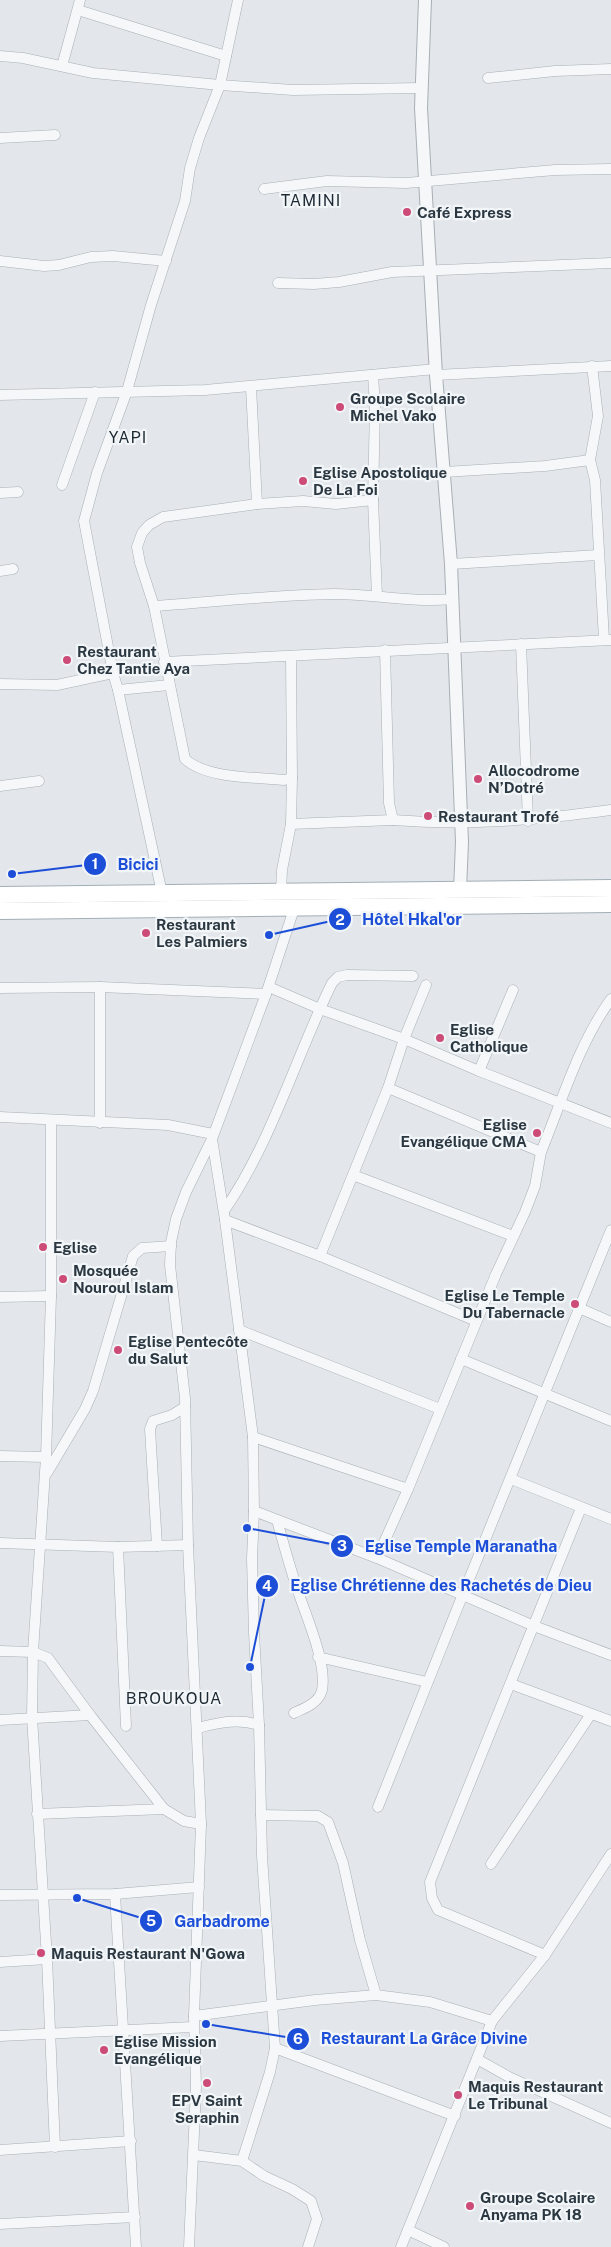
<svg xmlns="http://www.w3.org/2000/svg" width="611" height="2247" viewBox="0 0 611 2247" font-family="'Public Sans',sans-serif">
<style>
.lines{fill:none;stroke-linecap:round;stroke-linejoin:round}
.minor-casing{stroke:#a8afb5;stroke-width:11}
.tertiary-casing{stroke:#a8afb5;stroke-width:14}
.primary-casing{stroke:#a2aeb6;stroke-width:18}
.minor{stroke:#f5f7f9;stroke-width:10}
.tertiary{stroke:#f5f7f9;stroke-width:12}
.primary{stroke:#fff;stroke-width:16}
.poi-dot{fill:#cc4b77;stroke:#f2f6f8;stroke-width:2}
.labels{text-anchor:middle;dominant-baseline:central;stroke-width:4.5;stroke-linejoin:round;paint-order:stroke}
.poi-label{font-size:15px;font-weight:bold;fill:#2b3842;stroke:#f2f6f8;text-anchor:start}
.neighbourhood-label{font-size:16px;letter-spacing:1px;fill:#1d2933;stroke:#f2f6f8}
.leader{fill:none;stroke:#1d4ed8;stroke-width:2}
.callout-dot{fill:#1d4ed8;stroke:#f2f6f8;stroke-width:2}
.mark-label{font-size:15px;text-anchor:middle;font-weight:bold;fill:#fff}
.callout-label{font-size:16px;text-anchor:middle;font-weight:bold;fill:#1d4ed8;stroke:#f2f6f8;stroke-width:4.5;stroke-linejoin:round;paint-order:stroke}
</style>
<rect width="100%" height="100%" fill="#e3e7eb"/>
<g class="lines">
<g class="minor-casing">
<g id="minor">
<polyline points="78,10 226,56"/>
<polyline points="0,56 23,58 93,73 220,85 293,90 421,88"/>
<polyline points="62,66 80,0"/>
<polyline points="488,78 555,71 611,69"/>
<polyline points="0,138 55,135"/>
<polyline points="264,189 327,181 406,183 555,170 611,169"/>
<polyline points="0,261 44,266 59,265 91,257 113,256 166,261"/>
<polyline points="278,283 314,284 339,282 392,272 611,263"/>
<polyline points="592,366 598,416 590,460 595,480 604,639"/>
<polyline points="436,375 611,366"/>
<polyline points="251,387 257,504"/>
<polyline points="0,395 205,390 436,369"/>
<polyline points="444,472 545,466 590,460"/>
<polyline points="62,485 95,392"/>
<polyline points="0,493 18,492"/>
<polyline points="373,500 377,596"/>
<polyline points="451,564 598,555"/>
<polyline points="0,571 13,569"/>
<path d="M154,606C213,602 274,595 334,594C374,594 412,603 452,599"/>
<polyline points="521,644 528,821"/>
<path d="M385,650L389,803L393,820C467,826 537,820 611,810"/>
<polyline points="291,656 292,778"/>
<polyline points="164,662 611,640"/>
<polyline points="0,684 57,685 113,673"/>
<polyline points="118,690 169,685"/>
<polyline points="0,786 39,781"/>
<polyline points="291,824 393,820"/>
<path d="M281,892L282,870L291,824L292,778L284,780C256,777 207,779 185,759L154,606L140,563L137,547L142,533L149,525L163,517L257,504L303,501L336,504L373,500L375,406L373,375"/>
<polyline points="162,893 118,690 113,673 84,521 97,473 127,391 151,305 185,201 190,168 199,138 220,85 238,0"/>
<polyline points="269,987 320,1009 404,1039 479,1071 611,1123"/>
<polyline points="0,988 100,987 266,994"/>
<polyline points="479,1071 513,990"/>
<polyline points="0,1117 168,1125 213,1134"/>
<polyline points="51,1121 51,1296 46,1457 33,1652 32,1717 47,1959 55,2147"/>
<polyline points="100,1123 100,987"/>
<polyline points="212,1139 225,1220 253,1437 254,1511 252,1559 254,1633 259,1725 262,1856 275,2048 270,2072 242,2161"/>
<path d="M541,1152C562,1101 578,1045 611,999"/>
<polyline points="353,1175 513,1236"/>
<path d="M224,1211C272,1141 295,1059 332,983L338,977L347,975L413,976"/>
<polyline points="225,1220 320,1256 476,1321"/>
<polyline points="320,1256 388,1088 404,1039 426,985"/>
<polyline points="0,1297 51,1296"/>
<polyline points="579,1308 611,1322"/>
<polyline points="239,1330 440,1409"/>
<polyline points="461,1359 611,1421"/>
<polyline points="253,1437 408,1489"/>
<polyline points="0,1456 46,1457"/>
<polyline points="47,1473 85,1409 93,1391 133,1256 142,1248 171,1246"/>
<polyline points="511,1479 611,1519"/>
<polyline points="254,1511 377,1558 534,1626 611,1655"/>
<path d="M277,1520C284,1546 291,1572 300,1597C308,1621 327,1664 322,1690C319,1703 305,1708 294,1713"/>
<polyline points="0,1543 118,1547 188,1545"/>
<polyline points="157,1546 150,1429 153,1421 172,1415 185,1407"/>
<polyline points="118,1547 126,1726"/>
<polyline points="377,1558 408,1489 496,1274 525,1212 535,1186 541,1152 388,1088"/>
<polyline points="0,1651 33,1652 48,1658 90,1715 164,1809 184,1821 201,1824"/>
<polyline points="318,1657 427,1682"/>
<polyline points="511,1684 611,1721"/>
<polyline points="0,1720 90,1715"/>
<path d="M197,1728C219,1723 237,1718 259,1725"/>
<path d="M378,1807C454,1614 533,1422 611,1230"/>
<polyline points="37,1814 164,1809"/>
<polyline points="261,1815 318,1816 328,1822 343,1863 360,1940 376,1995"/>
<polyline points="491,1864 591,1714"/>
<polyline points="115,1894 136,2247"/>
<polyline points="0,1895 115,1894 199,1887"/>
<polyline points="545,1955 438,1910 432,1898 430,1882 581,1508"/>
<polyline points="0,1962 47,1959"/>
<polyline points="194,2016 315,2000 376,1995 430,2002 492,2021"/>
<polyline points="0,2036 193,2027"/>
<polyline points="275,2048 455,2116"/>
<polyline points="477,2059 509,2077 611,2123"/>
<polyline points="0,2150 131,2141"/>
<polyline points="194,2155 242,2161 264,2176 292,2189 311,2201 317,2219 308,2247"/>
<polyline points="0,2224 135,2217"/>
<polyline points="408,2230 444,2247"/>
<polyline points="189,2247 196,2087 194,2016 201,1824 188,1545 185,1398 170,1265 171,1242 176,1219 186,1192 212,1139 266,994 294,909"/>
<polyline points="401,2247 492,2021 545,1955 611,1854"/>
</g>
</g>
<g class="tertiary-casing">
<polyline id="tertiary" points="425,0 421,108 436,375 451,564 462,842 460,890"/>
</g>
<g class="primary-casing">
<g id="primary">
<polyline points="0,895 611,888"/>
<polyline points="0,911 611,904"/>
</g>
</g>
<use href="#minor" class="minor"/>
<use href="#tertiary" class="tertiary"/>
<use href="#primary" class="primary"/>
</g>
<g class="poi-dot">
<circle cx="407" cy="212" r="5"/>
<circle cx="340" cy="407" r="5"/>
<circle cx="303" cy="481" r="5"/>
<circle cx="67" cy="660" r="5"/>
<circle cx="478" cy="779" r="5"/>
<circle cx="428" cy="816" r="5"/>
<circle cx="146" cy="933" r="5"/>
<circle cx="440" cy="1038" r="5"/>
<circle cx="537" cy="1133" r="5"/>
<circle cx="43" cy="1247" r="5"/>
<circle cx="63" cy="1279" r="5"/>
<circle cx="575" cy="1304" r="5"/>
<circle cx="118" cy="1350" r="5"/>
<circle cx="41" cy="1953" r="5"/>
<circle cx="104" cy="2050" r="5"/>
<circle cx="207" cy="2083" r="5"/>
<circle cx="458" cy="2095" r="5"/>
<circle cx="470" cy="2206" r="5"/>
</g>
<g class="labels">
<g class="poi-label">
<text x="417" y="212">Café Express</text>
<text x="350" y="398">Groupe Scolaire<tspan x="350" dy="17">Michel Vako</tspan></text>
<text x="313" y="472">Eglise Apostolique<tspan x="313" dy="17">De La Foi</tspan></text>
<text x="77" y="651">Restaurant<tspan x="77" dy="17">Chez Tantie Aya</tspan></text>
<text x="488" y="770">Allocodrome<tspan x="488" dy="17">N’Dotré</tspan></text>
<text x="438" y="816">Restaurant Trofé</text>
<text x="156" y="924">Restaurant<tspan x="156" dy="17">Les Palmiers</tspan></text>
<text x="450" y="1029">Eglise<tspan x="450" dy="17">Catholique</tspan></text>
<text x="527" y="1124" text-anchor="end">Eglise<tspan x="527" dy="17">Evangélique CMA</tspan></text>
<text x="53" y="1247">Eglise</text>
<text x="73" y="1270">Mosquée<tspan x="73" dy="17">Nouroul Islam</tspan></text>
<text x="565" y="1295" text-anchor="end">Eglise Le Temple<tspan x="565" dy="17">Du Tabernacle</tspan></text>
<text x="128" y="1341">Eglise Pentecôte<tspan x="128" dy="17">du Salut</tspan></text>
<text x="51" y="1953">Maquis Restaurant N'Gowa</text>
<text x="114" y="2041">Eglise Mission<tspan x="114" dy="17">Evangélique</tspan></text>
<text x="468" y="2086">Maquis Restaurant<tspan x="468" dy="17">Le Tribunal</tspan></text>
<text x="207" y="2100" text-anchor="middle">EPV Saint<tspan x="207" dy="17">Seraphin</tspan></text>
<text x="480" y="2197">Groupe Scolaire<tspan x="480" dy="17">Anyama PK 18</tspan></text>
</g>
<g class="neighbourhood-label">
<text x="311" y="200">TAMINI</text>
<text x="128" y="437">YAPI</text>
<text x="174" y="1698">BROUKOUA</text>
</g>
</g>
<path class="leader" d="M12 874L95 864M269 935L340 919M247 1528L342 1546M250 1667L267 1586M77 1898L151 1921M206 2024L298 2039"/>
<g class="callout-dot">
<circle cx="12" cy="874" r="5"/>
<circle cx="269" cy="935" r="5"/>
<circle cx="247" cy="1528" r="5"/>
<circle cx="250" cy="1667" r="5"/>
<circle cx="77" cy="1898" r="5"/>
<circle cx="206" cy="2024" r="5"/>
<circle cx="95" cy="864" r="12"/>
<circle cx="340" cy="919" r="12"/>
<circle cx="342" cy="1546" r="12"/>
<circle cx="267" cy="1586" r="12"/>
<circle cx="151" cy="1921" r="12"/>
<circle cx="298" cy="2039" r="12"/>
</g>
<g class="mark-label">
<text x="95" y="869">1</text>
<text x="340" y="925">2</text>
<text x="342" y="1551">3</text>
<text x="267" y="1591">4</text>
<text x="151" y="1926">5</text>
<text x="298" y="2044">6</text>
</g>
<g class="callout-label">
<text x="138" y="870">Bicici</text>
<text x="412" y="925">Hôtel Hkal'or</text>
<text x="461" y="1552">Eglise Temple Maranatha</text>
<text x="441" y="1591">Eglise Chrétienne des Rachetés de Dieu</text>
<text x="222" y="1927">Garbadrome</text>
<text x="424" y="2044">Restaurant La Grâce Divine</text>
</g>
</svg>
